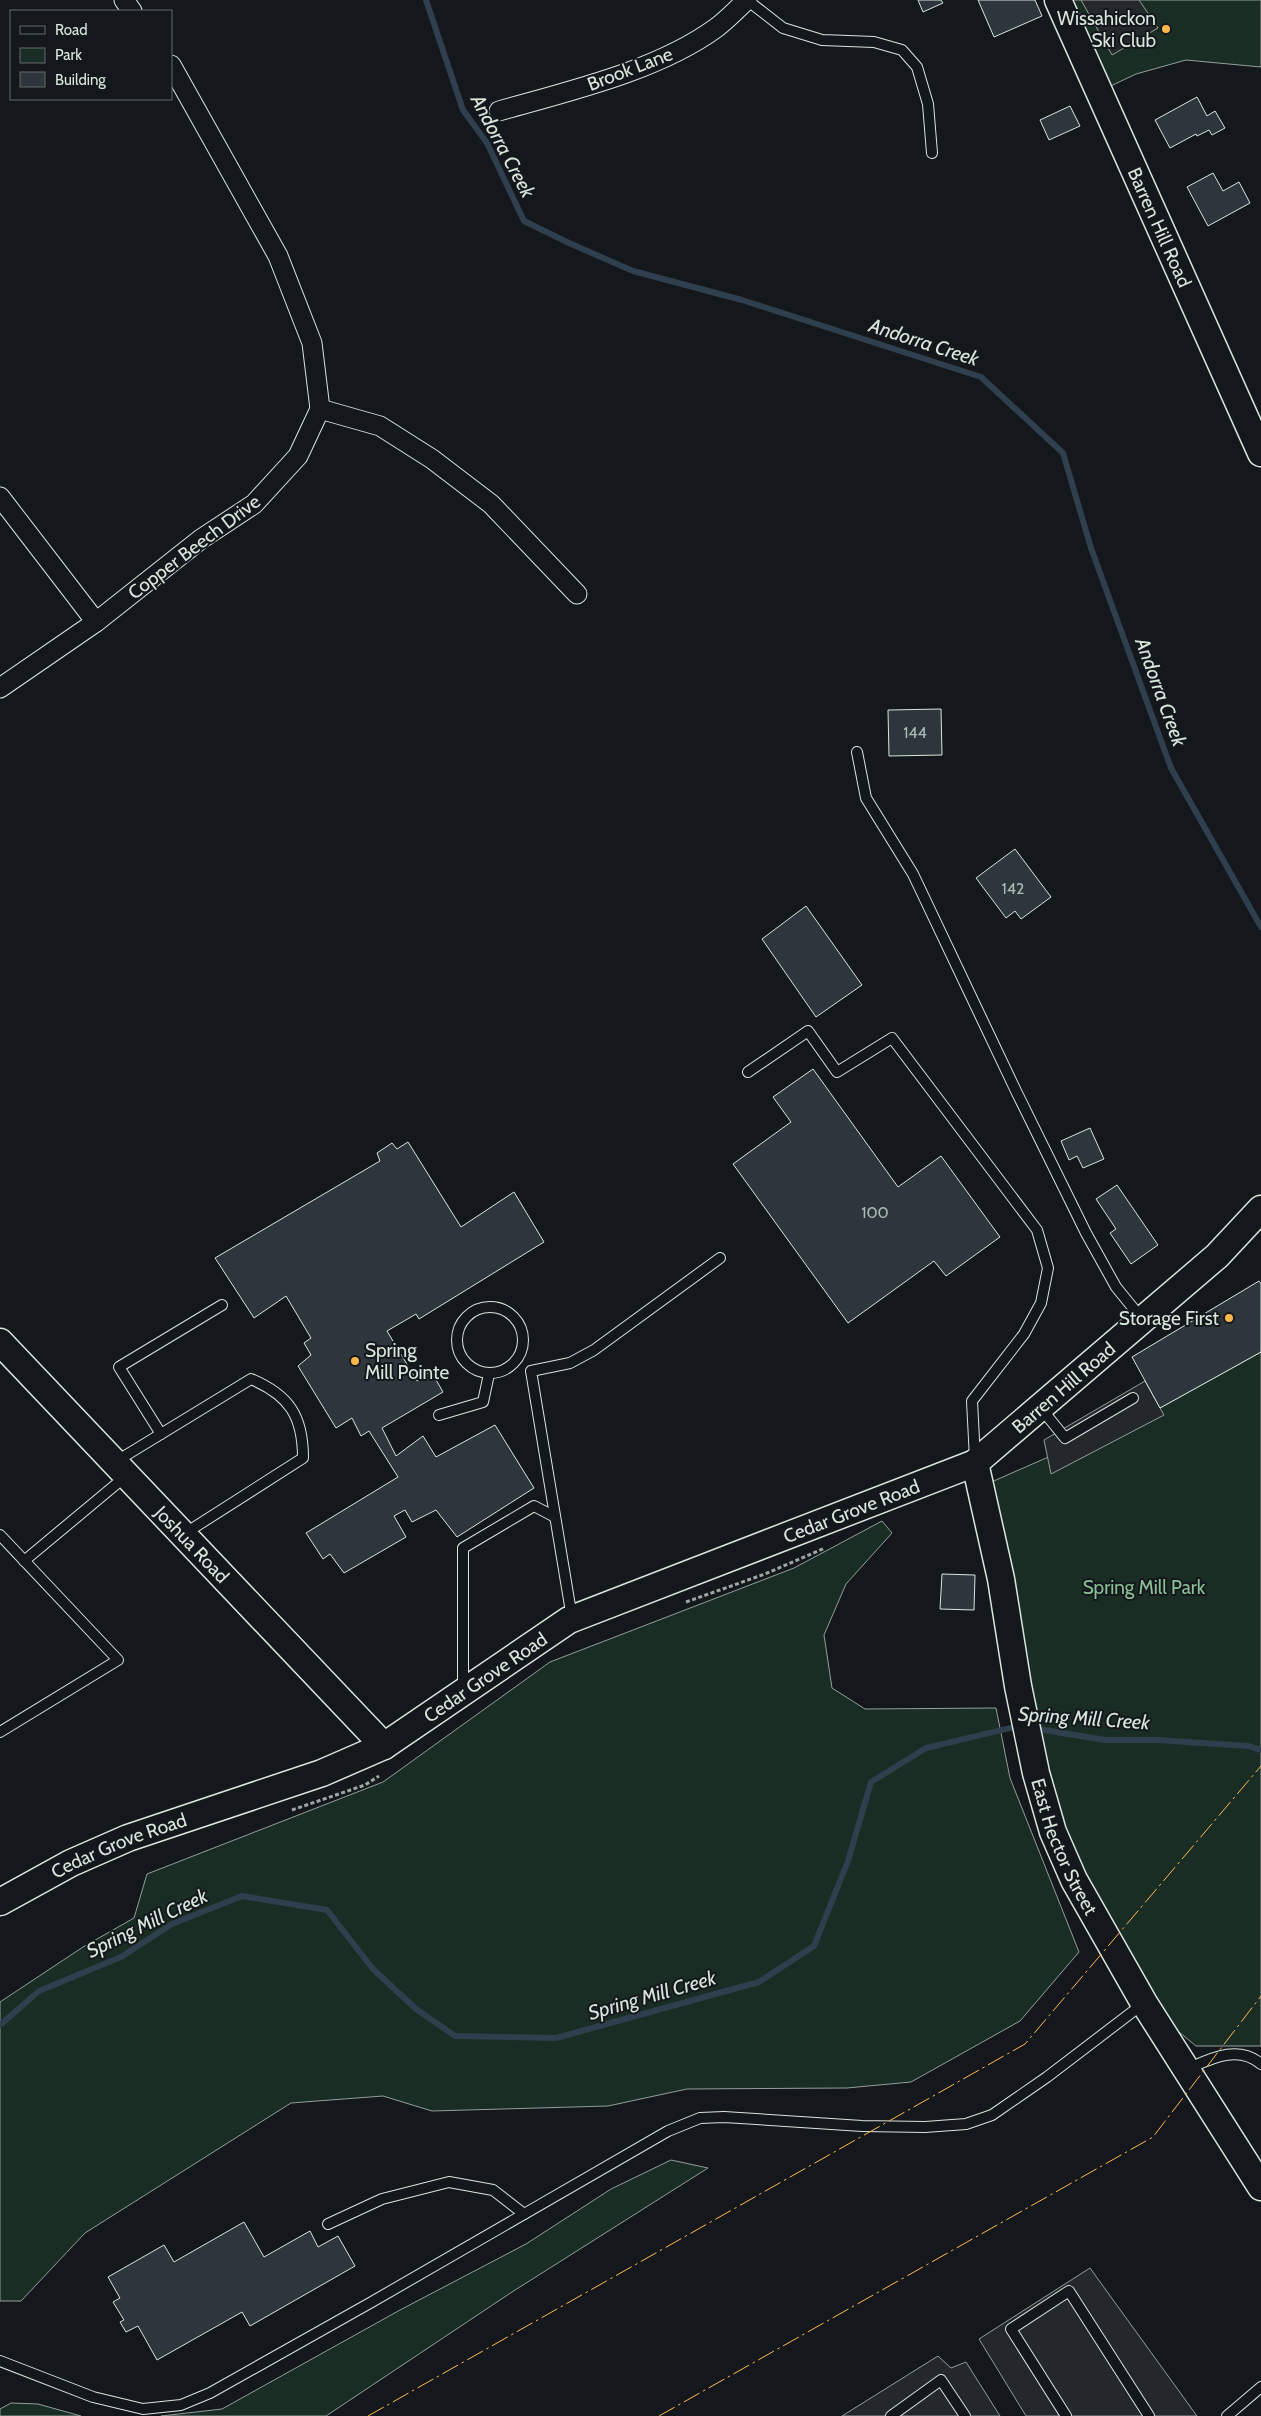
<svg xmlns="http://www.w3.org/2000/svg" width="1261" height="2416" viewBox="0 0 1261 2416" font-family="Cabin,sans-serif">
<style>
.green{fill:#1a2d24;stroke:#939e99}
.parking{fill:#24282b;stroke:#939e99}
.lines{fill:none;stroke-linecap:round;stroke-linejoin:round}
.stream{stroke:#2f3f4d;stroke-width:6}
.building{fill:#2c363c;stroke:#d8e6dc}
.lane-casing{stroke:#d8e6dc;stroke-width:12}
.street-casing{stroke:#d8e6dc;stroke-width:21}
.secondary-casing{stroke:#d8e6dc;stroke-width:29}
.path{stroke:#9da8a2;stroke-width:3;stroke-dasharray:4 2.5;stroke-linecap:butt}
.lane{stroke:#14181c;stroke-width:10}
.street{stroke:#14181c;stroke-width:19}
.secondary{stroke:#14181c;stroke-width:26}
.power{stroke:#ffb74d;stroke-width:1;stroke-dasharray:18 4 2.5 4;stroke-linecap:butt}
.poi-dot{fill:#ffb74d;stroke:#14181c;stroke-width:2}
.labels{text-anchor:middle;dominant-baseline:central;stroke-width:4;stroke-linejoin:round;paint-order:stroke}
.number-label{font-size:16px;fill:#adbab4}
.poi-label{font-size:19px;fill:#d8e6dc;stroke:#14181c;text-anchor:end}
.street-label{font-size:19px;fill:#d8e6dc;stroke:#14181c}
.park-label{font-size:19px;fill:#8ac095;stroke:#14181c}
.water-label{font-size:20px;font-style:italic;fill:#d8e6dc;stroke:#14181c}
</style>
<rect width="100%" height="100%" fill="#14181c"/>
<g class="green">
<polygon points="1058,0 1261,0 1261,67 1186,60 1136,74 1098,92"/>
<polygon points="1261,1352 1261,2046 1196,2046 1144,2003 1074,1880 980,1487 1160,1408"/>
<polygon points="882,1521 892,1533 846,1584 824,1635 832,1688 865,1709 996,1708 1010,1778 1079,1952 1020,2021 911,2082 847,2088 687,2089 608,2106 432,2111 383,2096 291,2103 85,2233 21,2301 0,2301 0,2002 83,1947 134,1918 147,1874 383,1782 550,1662 794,1568"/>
<polygon points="671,2160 708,2168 512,2292 326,2416 161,2416 222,2409 400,2310 526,2244 611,2189"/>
<polygon points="11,2403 38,2404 81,2416 0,2416 0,2409"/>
</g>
<g class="parking">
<polygon points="1081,0 1139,0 1158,28 1112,55"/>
<polygon points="1145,1381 1164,1415 1051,1474 1044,1440"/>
<polygon points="1090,2268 1197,2416 1026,2416 979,2339"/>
<polygon points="938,2356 951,2368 966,2362 1000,2416 842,2416"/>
</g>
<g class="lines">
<g class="stream">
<polyline points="426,0 463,110 487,143 524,221 569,243 633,271 742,300 981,377 1063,453 1091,548 1171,768 1261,927"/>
<polyline points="1032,1728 1105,1740 1157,1740 1248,1746 1261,1750"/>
<polyline points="0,2025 39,1991 121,1957 172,1924 242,1896 327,1910 373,1969 416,2009 455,2036 556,2038 759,1982 814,1946 848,1861 871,1782 926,1748 1019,1726"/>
</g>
</g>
<g class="building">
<polygon points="918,0 941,0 943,3 923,12"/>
<polygon points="978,0 1035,0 1042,16 994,37"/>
<polygon points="1197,97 1207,116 1215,111 1225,128 1212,135 1209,130 1197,136 1196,134 1170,148 1155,120"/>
<polygon points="1070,106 1080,126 1049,140 1040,120"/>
<polygon points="1213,173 1223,191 1239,182 1250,203 1208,226 1187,187"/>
<polygon points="941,709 942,755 889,756 888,710"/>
<polygon points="1015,849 1051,897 1021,919 1015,911 1006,918 976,878"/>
<polygon points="806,906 862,985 816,1017 762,939"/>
<polygon points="813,1069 898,1187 941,1156 1000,1237 946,1276 934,1261 848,1323 733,1164 791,1122 773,1097"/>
<polygon points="1090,1128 1104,1159 1083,1168 1077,1156 1069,1160 1061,1141"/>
<polygon points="408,1142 461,1227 514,1192 544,1242 419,1319 416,1314 387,1331 417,1381 431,1371 443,1392 382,1428 396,1456 423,1436 436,1457 495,1425 534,1488 457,1537 436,1510 412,1522 405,1510 394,1516 406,1537 344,1573 330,1554 323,1559 306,1533 398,1477 369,1431 361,1436 352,1418 336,1428 298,1366 311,1355 304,1343 311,1338 286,1296 254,1318 215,1258 380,1161 377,1153 392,1143 397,1149"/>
<polygon points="1117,1185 1158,1245 1131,1264 1110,1233 1116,1229 1096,1199"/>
<polygon points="1259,1281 1261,1284 1261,1352 1160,1408 1132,1357"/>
<polygon points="942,1574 975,1575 974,1610 940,1609"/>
<polygon points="244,2222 264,2257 310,2231 318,2247 338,2236 355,2266 250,2326 242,2312 157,2360 138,2326 126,2332 120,2322 124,2320 113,2302 120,2298 108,2277 164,2245 174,2262"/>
</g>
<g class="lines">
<g class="lane-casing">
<g id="lane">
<polyline points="747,0 783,28 822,40 874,42 902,50 917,67 928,104 932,153"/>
<polyline points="857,752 866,798 913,874 1016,1091 1086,1233 1116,1287 1142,1319"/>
<polyline points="748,1072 808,1031 837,1072 892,1038 1037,1230 1048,1268 1041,1303 1024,1334 972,1401 975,1459"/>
<circle cx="490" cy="1340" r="33"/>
<polyline points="1040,1407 1065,1438 1133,1398"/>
<polyline points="439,1415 483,1402 489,1374"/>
<polyline points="161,1434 119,1367 222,1305"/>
<path d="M115,1462L251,1379C289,1395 303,1416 303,1458L184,1534"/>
<polyline points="0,1535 118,1660 0,1732"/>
<polyline points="24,1561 126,1476"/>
<polyline points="572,1618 531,1371 570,1363 594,1350 720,1258"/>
<polyline points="463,1690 463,1548 534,1506 555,1517"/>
<path d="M1187,2069C1210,2059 1238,2044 1261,2064"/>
<polyline points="328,2224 382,2199 449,2182 493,2190 524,2214"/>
<polyline points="0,2361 93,2397 143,2409 181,2405 210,2393 370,2303 668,2131 700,2118 724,2117 862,2126 925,2127 966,2124 992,2115 1047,2077 1144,2003"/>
<polyline points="891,2416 941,2380 965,2416"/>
<polyline points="1066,2416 1011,2329 1069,2291 1149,2416"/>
<polyline points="1227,2416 1261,2387"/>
</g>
</g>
<g class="street-casing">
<g id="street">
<polyline points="124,0 132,11"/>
<path d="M499,111C569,91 657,71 716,28C727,20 737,9 747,0"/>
<polyline points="320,409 380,426 432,459 491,504 577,594"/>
<polyline points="0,497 96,622"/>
<polyline points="0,688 96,622 201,539 254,504 298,456 320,409 312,343 278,256 171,65"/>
</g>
</g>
<g class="secondary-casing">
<g id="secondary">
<path id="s1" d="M1058,0L1261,453"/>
<path id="s2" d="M0,1342L384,1746"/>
<path id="s3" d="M975,1463L1001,1579L1018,1686L1036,1773L1053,1832L1074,1880L1144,2003L1261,2187"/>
<path id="s4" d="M0,1902L71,1863L128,1838L322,1773L384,1746L569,1620L975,1463L1217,1256L1261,1209"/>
</g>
</g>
<g class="path">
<polyline points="686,1602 765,1574 825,1548"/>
<polyline points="292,1810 365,1785 379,1776"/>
</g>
<use href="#lane" class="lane"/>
<use href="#street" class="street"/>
<use href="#secondary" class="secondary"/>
<g class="power">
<polyline points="368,2416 1025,2044 1261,1766"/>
<polyline points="659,2416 1153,2137 1261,1996"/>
</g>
</g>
<g class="poi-dot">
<circle cx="1166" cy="29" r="5"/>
<circle cx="1229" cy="1318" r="5"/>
<circle cx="355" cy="1361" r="5"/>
</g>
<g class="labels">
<g class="number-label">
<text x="915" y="732">144</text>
<text x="1013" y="888">142</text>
<text x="875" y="1212">100</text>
</g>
<g class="poi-label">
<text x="1156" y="18">Wissahickon<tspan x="1156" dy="22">Ski Club</tspan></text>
<text x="1219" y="1318">Storage First</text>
<text x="365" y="1350" text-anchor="start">Spring<tspan x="365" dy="22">Mill Pointe</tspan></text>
</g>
<g class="street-label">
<text transform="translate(630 69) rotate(-21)">Brook Lane</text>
<text stroke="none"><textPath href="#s1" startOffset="249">Barren Hill Road</textPath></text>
<text transform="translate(194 547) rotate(-37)">Copper Beech Drive</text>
<text stroke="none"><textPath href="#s4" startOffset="1191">Barren Hill Road</textPath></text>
<text stroke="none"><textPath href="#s4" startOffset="942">Cedar Grove Road</textPath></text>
<text stroke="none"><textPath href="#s2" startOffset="279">Joshua Road</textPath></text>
<text stroke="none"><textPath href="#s4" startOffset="538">Cedar Grove Road</textPath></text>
<text stroke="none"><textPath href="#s3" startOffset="395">East Hector Street</textPath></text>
<text stroke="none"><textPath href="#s4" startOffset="132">Cedar Grove Road</textPath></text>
</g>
<g class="park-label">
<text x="1144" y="1587">Spring Mill Park</text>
</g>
<g class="water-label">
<text transform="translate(503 146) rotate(62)">Andorra Creek</text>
<text transform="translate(924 342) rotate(18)">Andorra Creek</text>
<text transform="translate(1161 692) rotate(70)">Andorra Creek</text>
<text transform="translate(1084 1718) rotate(4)">Spring Mill Creek</text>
<text transform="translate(147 1923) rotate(-26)">Spring Mill Creek</text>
<text transform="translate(652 1995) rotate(-16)">Spring Mill Creek</text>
</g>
</g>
<rect x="10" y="10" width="162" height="90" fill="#14181c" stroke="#626a69"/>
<rect x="20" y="26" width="25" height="8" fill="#14181c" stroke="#626a69"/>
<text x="55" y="35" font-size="15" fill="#d8e6dc">Road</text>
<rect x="20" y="48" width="25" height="15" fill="#1a2d24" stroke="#626a69"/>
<text x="55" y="60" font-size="15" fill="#d8e6dc">Park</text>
<rect x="20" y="72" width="25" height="15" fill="#2c363c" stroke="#626a69"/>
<text x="55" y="85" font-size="15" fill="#d8e6dc">Building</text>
</svg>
